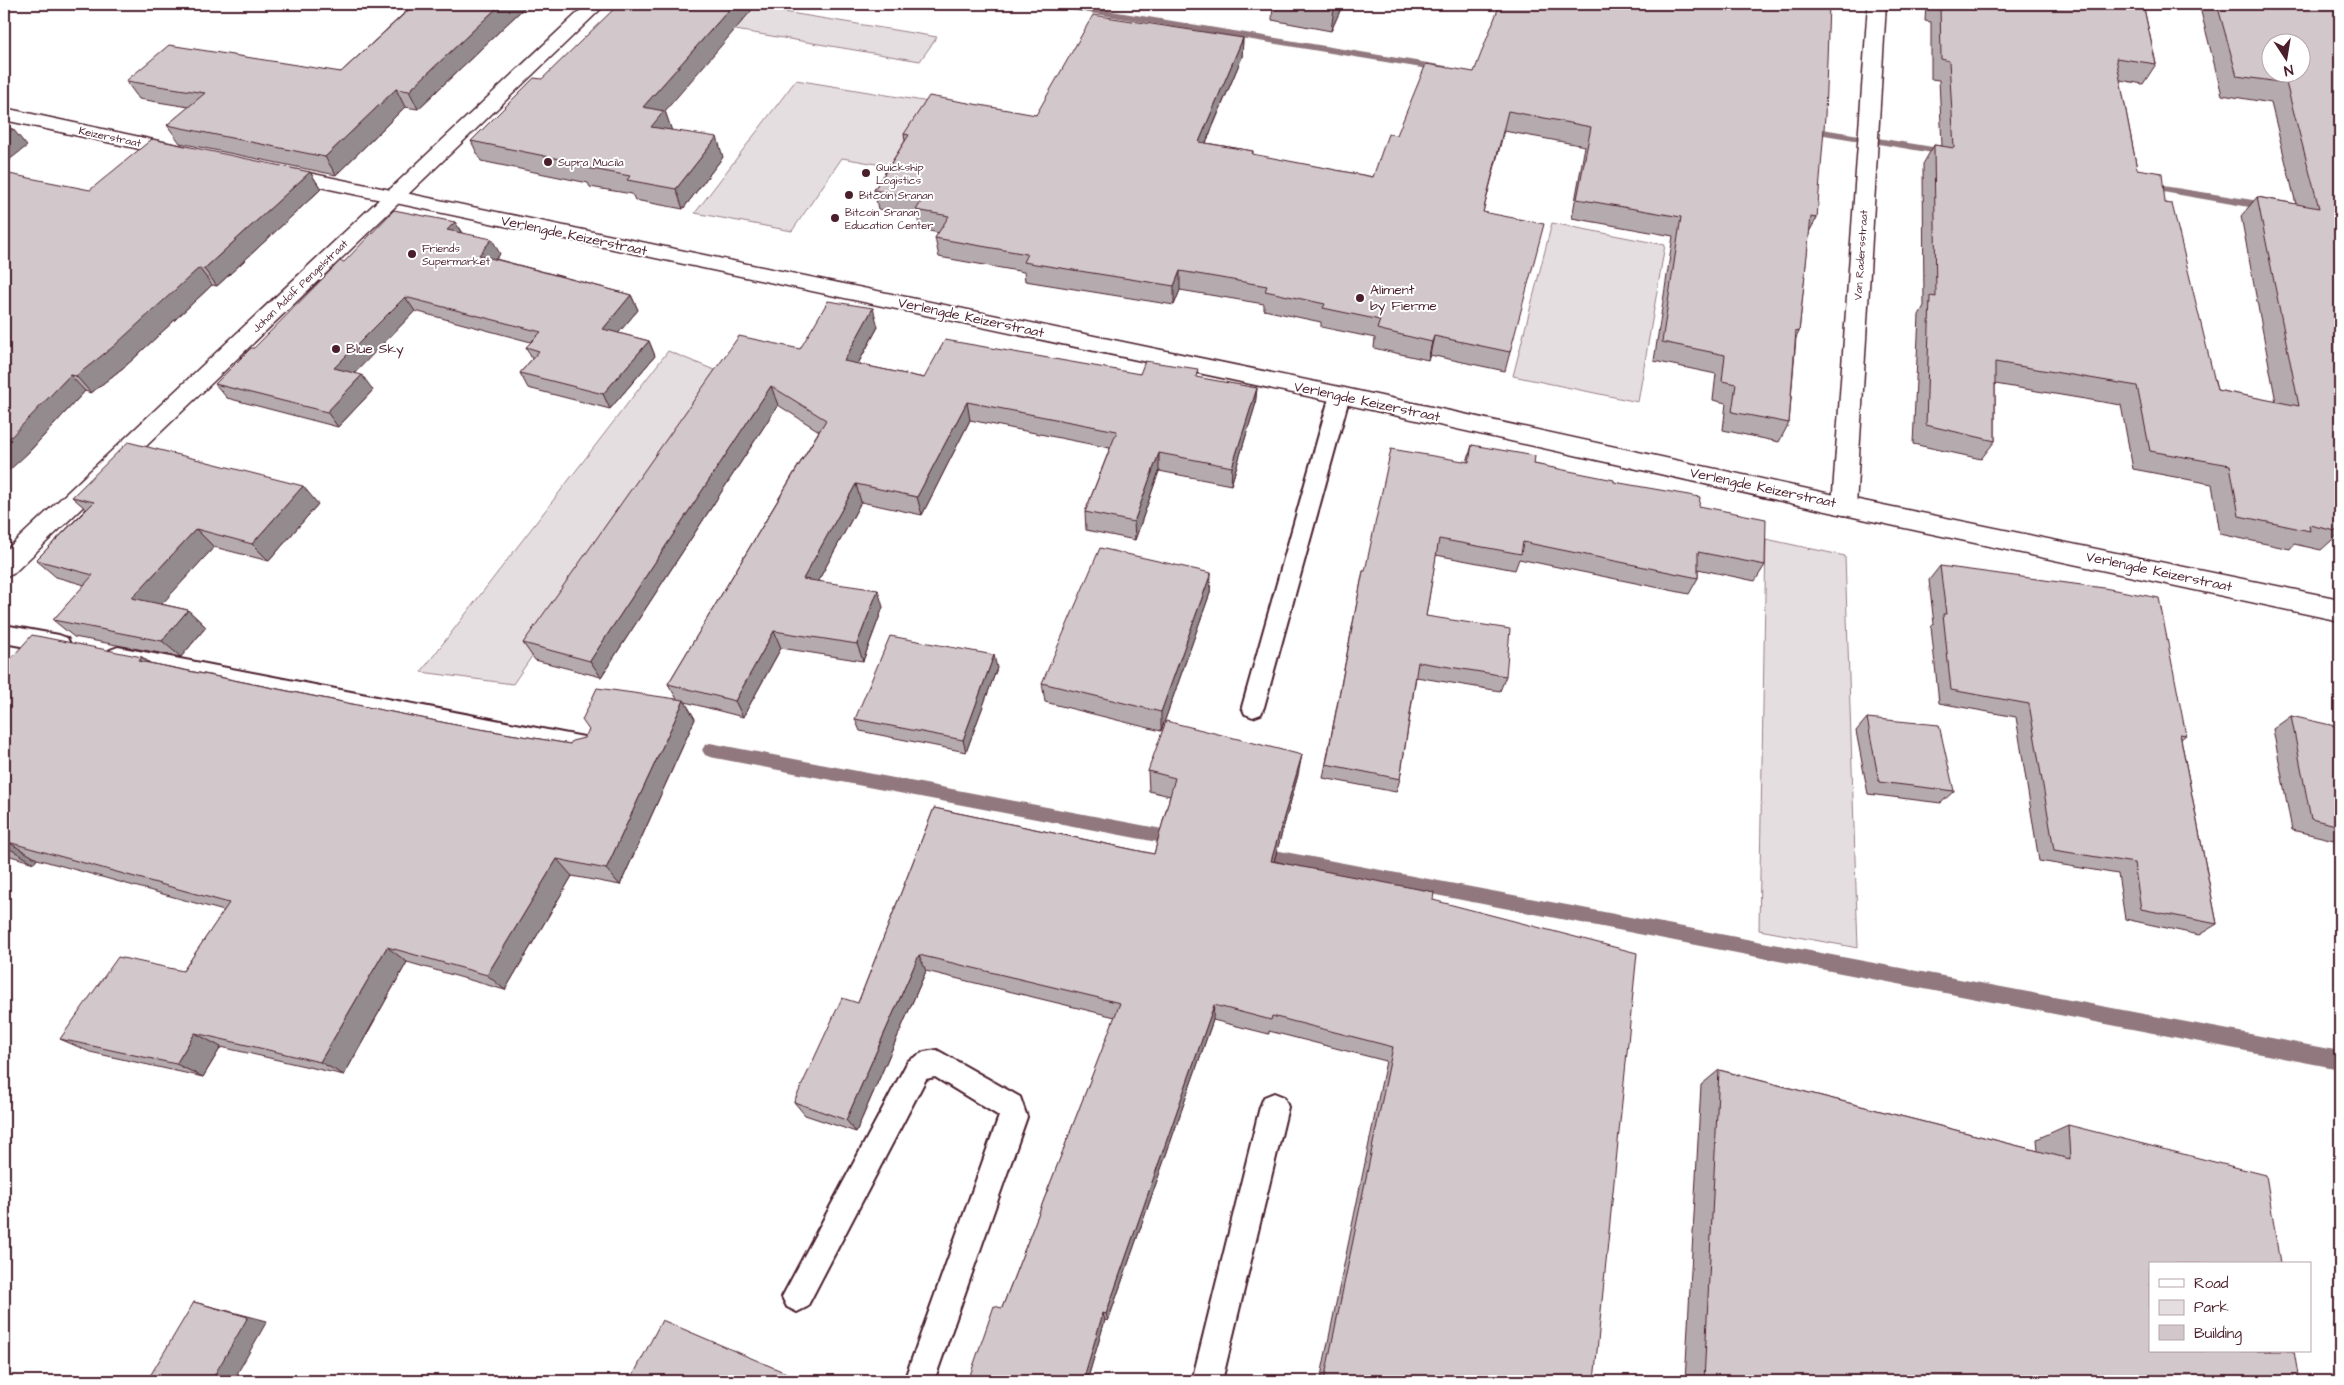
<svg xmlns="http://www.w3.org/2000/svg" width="2344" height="1385" viewBox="0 0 2344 1385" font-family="'Architects Daughter',sans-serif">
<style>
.green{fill:#e5dee0;stroke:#987e86}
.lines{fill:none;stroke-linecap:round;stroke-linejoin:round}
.stream{fill:#91787e;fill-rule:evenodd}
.lane-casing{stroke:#4a1f2b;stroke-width:4}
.street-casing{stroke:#4a1f2b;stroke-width:3}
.secondary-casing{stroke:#4a1f2b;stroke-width:3}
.primary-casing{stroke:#4a1f2b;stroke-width:3}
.lane{fill:#fff;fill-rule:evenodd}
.street{fill:#fff;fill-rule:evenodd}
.secondary{fill:#fff;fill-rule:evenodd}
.primary{fill:#fff;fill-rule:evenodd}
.wall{fill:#b5abaf;stroke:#4a1f2b}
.shaded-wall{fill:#938b8e;stroke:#4a1f2b}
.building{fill:#d2c7cb;stroke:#4a1f2b;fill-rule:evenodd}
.poi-dot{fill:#4a1f2b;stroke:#fff;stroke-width:2}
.labels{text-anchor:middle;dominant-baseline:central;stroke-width:4;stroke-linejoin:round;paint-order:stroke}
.far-street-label{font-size:11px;fill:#4a1f2b;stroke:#fff}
.far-poi-label{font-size:11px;fill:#4a1f2b;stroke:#fff;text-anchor:start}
.street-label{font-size:14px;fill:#4a1f2b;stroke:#fff}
.poi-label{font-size:14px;fill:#4a1f2b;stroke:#fff;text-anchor:start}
</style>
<rect width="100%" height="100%" fill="#fff"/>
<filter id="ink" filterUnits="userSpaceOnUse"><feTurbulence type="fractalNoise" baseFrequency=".02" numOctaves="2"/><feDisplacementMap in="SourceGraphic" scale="10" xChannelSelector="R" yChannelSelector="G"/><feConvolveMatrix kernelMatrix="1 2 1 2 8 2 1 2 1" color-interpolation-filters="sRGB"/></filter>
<g filter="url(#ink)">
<g class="green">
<polygon points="735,4 937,37 920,61 640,14"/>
<polygon points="796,80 935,103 893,167 842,158 792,231 695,213"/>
<polygon points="1552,223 1665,245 1638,402 1513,376"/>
<polygon points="668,351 724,374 513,684 421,672"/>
<polygon points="1766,539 1845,556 1858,948 1759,930"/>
</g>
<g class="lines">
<g class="stream">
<polygon points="1048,4 1069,4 1446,66 1451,69 1446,72 1053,7"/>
<polygon points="1804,126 1951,150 1956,153 1951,156 1800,131 1800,127"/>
<polygon points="2144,183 2272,203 2278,207 2272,211 2140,188 2140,184"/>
<polygon points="710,743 1178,832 1184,834 1186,839 1184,844 1178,846 710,757 705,755 702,750 705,745"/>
<polygon points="1254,846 2340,1051 2340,1069 1254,860 1248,858 1246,853 1248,848"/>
</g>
<g class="lane-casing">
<g id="lane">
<polygon points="1340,388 1347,390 1350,395 1264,707 1261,714 1253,717 1245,714 1242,707 1330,395 1333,390"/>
<polygon points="4,625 59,635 67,638 70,644 67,650 59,653 4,643"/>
<polygon points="118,647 589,738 597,741 601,748 597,755 589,758 118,665 110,662 107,656 110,650"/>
<polygon points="937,1050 1020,1097 1027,1117 934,1381 904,1381 999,1116 935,1077 926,1079 807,1307 797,1312 787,1307 782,1297 908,1061 924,1052"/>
<polygon points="1274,1093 1284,1097 1288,1107 1222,1381 1192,1381 1260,1107 1264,1097"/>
</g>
</g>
<g class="street-casing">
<polygon id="street" points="1868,4 1886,4 1856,506 1853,513 1844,515 1835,513 1832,506"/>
</g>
<g class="secondary-casing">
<polygon id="secondary" points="587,4 606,4 13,574 4,577 4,552"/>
</g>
<g class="primary-casing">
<g id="primary">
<polygon points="4,108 182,146 189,148 192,152 189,156 182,158 4,120"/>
<polygon points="280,167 1340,387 1844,497 2340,599 2340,621 1844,515 1340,403 273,177 270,173 273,169"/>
</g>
</g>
<use href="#lane" class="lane"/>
<use href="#street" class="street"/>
<use href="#secondary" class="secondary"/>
<use href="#primary" class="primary"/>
</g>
<g class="wall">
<polygon points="399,4 528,4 418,109 405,107 336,175 180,143 167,125 189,107 139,99 126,81 341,72 412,6"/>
<polygon points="1273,4 1343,4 1331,31 1272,20"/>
<polygon points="1926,4 2143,4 2156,64 2143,84 2120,80 2137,169 2165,203 2217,390 2276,402 2241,216 2257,197 2296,204 2271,103 2222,95 2199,4 2340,4 2340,533 2321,550 2294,544 2290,549 2220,534 2212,484 2133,469 2121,405 1995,384 1995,441 1981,459 1913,444 1919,315 1924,306 1923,164 1934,145 1942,146 1939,80 1931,79 1931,22 1925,21"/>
<polygon points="1243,38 1242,57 1206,143 1253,151 1253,155 1373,177 1397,135 1474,72 1817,218 1809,232 1799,332 1796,338 1789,423 1779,442 1723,430 1726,403 1713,400 1716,374 1654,361 1673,236 1572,218 1585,146 1504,131 1483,212 1510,352 1505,371 1430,355 1428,360 1382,350 1374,348 1375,338 1321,327 1321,322 1264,310 1264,304 1180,290 1174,305 1025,281 1024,272 939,257 935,238 939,233 920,229 917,216 878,209 874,190 905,141 904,134 1036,115"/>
<polygon points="665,111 671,130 723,157 683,209 635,200 632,194 590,187 588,183 481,161 471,141"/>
<polygon points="310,172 321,189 217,286 212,285 129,363 91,393 85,391 27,454 90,190"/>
<polygon points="455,222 462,233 500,254 496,259 631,295 638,310 618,333 649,341 655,356 610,409 528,388 520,373 532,359 526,347 531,342 415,311 354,373 373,390 338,427 227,398 215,384 254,348 344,262"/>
<polygon points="878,327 858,364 924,378 1140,374 1198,378 1257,388 1255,406 1231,485 1159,471 1135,540 1086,530 1085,512 1110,448 970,420 922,515 861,502 818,581 883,607 863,661 781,648 743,717 685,702 695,719 620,885 572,876 505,990 407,962 344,1075 221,1047 203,1077 90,1052 60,1039 183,971 224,911 37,859 34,863 4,854 4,662 7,663 142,657 150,663 456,725 570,744 677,699 668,684 819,431 778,405 601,677 535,660 523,643 800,349"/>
<polygon points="1472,445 1534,464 1614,482 1699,506 1765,565 1755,581 1698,569 1698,578 1689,594 1519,559 1515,570 1436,555 1426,616 1506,676 1500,691 1416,677 1400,779 1396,792 1323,778 1363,571 1365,571 1467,462"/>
<polygon points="72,497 318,504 269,561 214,547 161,604 188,610 206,627 181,657 74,637 53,620 85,585 56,577 36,560 86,509"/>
<polygon points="1940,566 2186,735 2181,739 2217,924 2199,935 2125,919 2118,874 2039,861 2016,717 1939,703 1931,627 1934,624 1929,580"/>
<polygon points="1211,573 1210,593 1161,731 1045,702 1042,683"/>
<polygon points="997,668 966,752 860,731 855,719"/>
<polygon points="2291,716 2340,736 2340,837 2334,840 2292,830 2273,729"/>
<polygon points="1867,718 1954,791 1941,803 1868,794 1856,731"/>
<polygon points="1148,771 1298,775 1274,861 1433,900 1594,1381 1320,1381 1386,1061 1269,1031 1269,1034 1213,1020 1108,1321 1105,1320 1087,1381 968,1381 1002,1308 1115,1017 926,971 856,1132 805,1115 794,1102 858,1003 934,808 1154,854 1170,796 1149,791"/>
<polygon points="1719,1070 2038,1151 2037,1139 2068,1125 2299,1381 1685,1381 1701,1085"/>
</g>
<g class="shaded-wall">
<polygon points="501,4 528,4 418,109 409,91"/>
<polygon points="734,4 757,4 665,111 672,131 659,146 643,107"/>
<polygon points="1336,4 1343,4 1331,31 1334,8"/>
<polygon points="4,19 8,25 4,28"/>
<polygon points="1243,38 1242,57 1198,161 1199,142"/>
<polygon points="396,89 405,107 336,175 325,157"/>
<polygon points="13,129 27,146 4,164 4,136"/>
<polygon points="717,137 723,157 683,209 676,189"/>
<polygon points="310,172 321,189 217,286 204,269"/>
<polygon points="455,222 464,237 447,230"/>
<polygon points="492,239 500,254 487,270 479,255"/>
<polygon points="199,268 212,285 129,363 91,393 76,376"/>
<polygon points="1180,271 1180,290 1174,305 1174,286"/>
<polygon points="631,295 638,310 610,343 603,329"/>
<polygon points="405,297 415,311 345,383 334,368"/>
<polygon points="873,308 878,327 849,380 844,361"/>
<polygon points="1434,336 1430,355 1428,360 1432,342"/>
<polygon points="649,341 655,356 610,409 603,394"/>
<polygon points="70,375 85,391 27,454 4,475 4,443"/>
<polygon points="362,375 373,390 338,427 327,412"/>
<polygon points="771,386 778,405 601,677 590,661"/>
<polygon points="1257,388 1255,406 1231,485 1232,467"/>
<polygon points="967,402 970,420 922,515 917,497"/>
<polygon points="1159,453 1159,471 1135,540 1134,522"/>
<polygon points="856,484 861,502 810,596 803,579"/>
<polygon points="303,486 318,504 269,561 252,544"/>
<polygon points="196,529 214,547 152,615 132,598"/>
<polygon points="1211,573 1210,593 1161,731 1161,712"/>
<polygon points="878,590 883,607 863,661 857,644"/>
<polygon points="188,610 206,627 181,657 162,641"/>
<polygon points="774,631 781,648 743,717 735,701"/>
<polygon points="994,655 997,668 966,752 963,740"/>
<polygon points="142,657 166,677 139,661"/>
<polygon points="684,700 695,719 620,885 606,869"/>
<polygon points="1302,755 1298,775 1269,879 1271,861"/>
<polygon points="8,842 37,859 34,863 5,846"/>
<polygon points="557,859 572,876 505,990 487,975"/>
<polygon points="387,947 407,962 344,1075 320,1062"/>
<polygon points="919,955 926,971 856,1132 846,1120"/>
<polygon points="1214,1005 1213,1020 1108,1321 1106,1314"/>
<polygon points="195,1033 221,1047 203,1077 176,1064"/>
<polygon points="194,1302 267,1321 233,1381 211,1381"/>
<polygon points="1103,1313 1105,1320 1087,1381 1083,1381"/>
</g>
<g class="building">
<polygon points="415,4 501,4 409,91 396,89 325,157 167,125 205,93 126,81 169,45 341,72"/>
<polygon points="619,4 734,4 643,107 664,111 651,127 717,137 676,189 627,180 630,176 581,167 584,164 471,141 534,78 542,79"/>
<polygon points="1306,4 1336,4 1334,8"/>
<polygon points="1500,4 1829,4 1825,116 1817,218 1811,217 1799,332 1796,331 1789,423 1732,412 1736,384 1722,381 1725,355 1662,342 1681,217 1577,199 1591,127 1508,111 1483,212 1544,224 1510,352 1434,336 1432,342 1385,331 1377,329 1380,320 1323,308 1325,304 1265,291 1267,286 1180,271 1174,286 1023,262 1027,254 935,238 949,216 916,210 923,199 874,190 909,135 904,134 929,96 1036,115 1093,15 1243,38 1199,142 1253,151 1252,154 1373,177 1388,134 1397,135 1426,64 1474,72"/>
<path d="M1940,4H2143L2156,64L2116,58L2137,169L2162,173L2165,203L2172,204L2217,390L2299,406L2257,197L2319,208L2286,83L2237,76L2217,4H2340V520H2339L2340,527V532L2309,525L2310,531L2239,516L2230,465L2150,451L2137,386L1995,362V441L1926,425L1930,296L1936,297L1934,145L1954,148L1949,61L1941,59ZM2272,42H2302V72H2272Z"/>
<polygon points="4,127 13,129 4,136"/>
<polygon points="152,139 310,172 204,269 199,268 114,346 76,376 70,375 10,438 4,443 4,173 90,190"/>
<polygon points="394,210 455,222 447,230 492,239 479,255 631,295 603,329 649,341 603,394 520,373 539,351 526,347 541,332 405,297 334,368 362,375 327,412 215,384 251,348 254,348 340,261 344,262"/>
<polygon points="828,301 873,308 844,361 924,378 945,340 1140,374 1145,361 1198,369 1196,377 1257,388 1232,467 1159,453 1134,522 1085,512 1117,431 967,402 917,497 856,484 803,579 878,590 857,644 774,631 735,701 668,684 826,420 771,386 590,661 523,643 739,336 800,349"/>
<polygon points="128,442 303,486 252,544 196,529 132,598 188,610 162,641 53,620 93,575 36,560 94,502 72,497"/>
<polygon points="1472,445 1535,456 1534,464 1614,480 1614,482 1700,497 1699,506 1766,519 1765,565 1698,552 1698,578 1523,542 1521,554 1439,539 1426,616 1510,629 1506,676 1418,662 1400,779 1326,764 1363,571 1365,571 1391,449 1469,462"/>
<polygon points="1100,548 1211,573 1161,712 1042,683"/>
<polygon points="1940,566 2104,588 2159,598 2186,735 2180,734 2217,924 2141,909 2134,863 2054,850 2029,704 1951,690 1943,614 1946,614"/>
<polygon points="32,635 142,657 139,661 456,725 570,744 572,741 584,738 589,730 582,720 597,688 684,700 606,869 557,859 487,975 387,947 320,1062 195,1033 176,1064 60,1039 118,957 183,971 229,903 8,842 5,846 4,845 4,662 7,663"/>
<polygon points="890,636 994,655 963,740 855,719"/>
<polygon points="2291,716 2335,726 2337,735 2340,736 2340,826 2311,819"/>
<polygon points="1867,718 1939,725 1954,791 1879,782"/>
<polygon points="1166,721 1302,755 1271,861 1434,892 1433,900 1637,953 1594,1381 1324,1381 1393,1047 1272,1016 1271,1020 1214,1005 1106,1314 1103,1313 1083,1381 968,1381 994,1306 1002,1308 1120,1003 919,955 846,1120 794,1102 842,998 858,1003 934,808 1154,854 1175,778 1148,771"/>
<polygon points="1719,1070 2070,1159 2068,1125 2266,1175 2280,1264 2150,1264 2150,1351 2294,1351 2299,1381 1704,1381"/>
<polygon points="194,1302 248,1317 211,1381 147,1381"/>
<polygon points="662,1320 805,1381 630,1381"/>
</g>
</g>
<g class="poi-dot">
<circle cx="548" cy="162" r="5"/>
<circle cx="866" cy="173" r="5"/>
<circle cx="849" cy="195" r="5"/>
<circle cx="835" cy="218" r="5"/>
<circle cx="412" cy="254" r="5"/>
<circle cx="1360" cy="298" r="5"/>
<circle cx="336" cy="349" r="5"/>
</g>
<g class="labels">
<g class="far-street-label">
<text transform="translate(110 137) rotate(12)">Keizerstraat</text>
<text transform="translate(1861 255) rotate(-86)">Van Radersstraat</text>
<text transform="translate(300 286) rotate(-44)">Johan Adolf Pengelstraat</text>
</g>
<g class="far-poi-label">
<text x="558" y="162">Supra Mucila</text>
<text x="876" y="167">Quickship<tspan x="876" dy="13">Logistics</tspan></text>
<text x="859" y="195">Bitcoin Sranan</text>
<text x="845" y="212">Bitcoin Sranan<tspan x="845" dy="13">Education Center</tspan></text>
<text x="422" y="248">Friends<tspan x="422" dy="13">Supermarket</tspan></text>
</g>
<g class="street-label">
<text transform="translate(574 236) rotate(12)">Verlengde Keizerstraat</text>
<text transform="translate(971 318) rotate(12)">Verlengde Keizerstraat</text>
<text transform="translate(1367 402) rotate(12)">Verlengde Keizerstraat</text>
<text transform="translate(1763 488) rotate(12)">Verlengde Keizerstraat</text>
<text transform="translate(2159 572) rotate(12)">Verlengde Keizerstraat</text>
</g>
<g class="poi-label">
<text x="1370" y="290">Aliment<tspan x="1370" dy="16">by Fierme</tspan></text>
<text x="346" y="349">Blue Sky</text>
</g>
</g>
<rect width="2344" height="1385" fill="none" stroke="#fff" stroke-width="20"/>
<rect x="10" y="10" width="2324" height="1365" fill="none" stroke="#4a1f2b" stroke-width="2" filter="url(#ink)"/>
<rect x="2149" y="1262" width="162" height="90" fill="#ffffff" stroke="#b7a5aa"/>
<rect x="2159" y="1279" width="25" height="8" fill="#ffffff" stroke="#b7a5aa"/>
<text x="2194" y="1288" font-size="15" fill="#4a1f2b">Road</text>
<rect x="2159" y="1300" width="25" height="15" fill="#e5dee0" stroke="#b7a5aa"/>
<text x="2194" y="1312" font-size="15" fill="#4a1f2b">Park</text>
<rect x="2159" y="1325" width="25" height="15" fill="#d2c7cb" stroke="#b7a5aa"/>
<text x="2194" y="1338" font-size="15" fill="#4a1f2b">Building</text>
<g transform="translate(2286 58) rotate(168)"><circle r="24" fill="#ffffff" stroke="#b7a5aa"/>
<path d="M0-4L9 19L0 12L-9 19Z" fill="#4a1f2b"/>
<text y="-8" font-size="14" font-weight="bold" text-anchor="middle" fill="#4a1f2b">N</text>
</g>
</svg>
